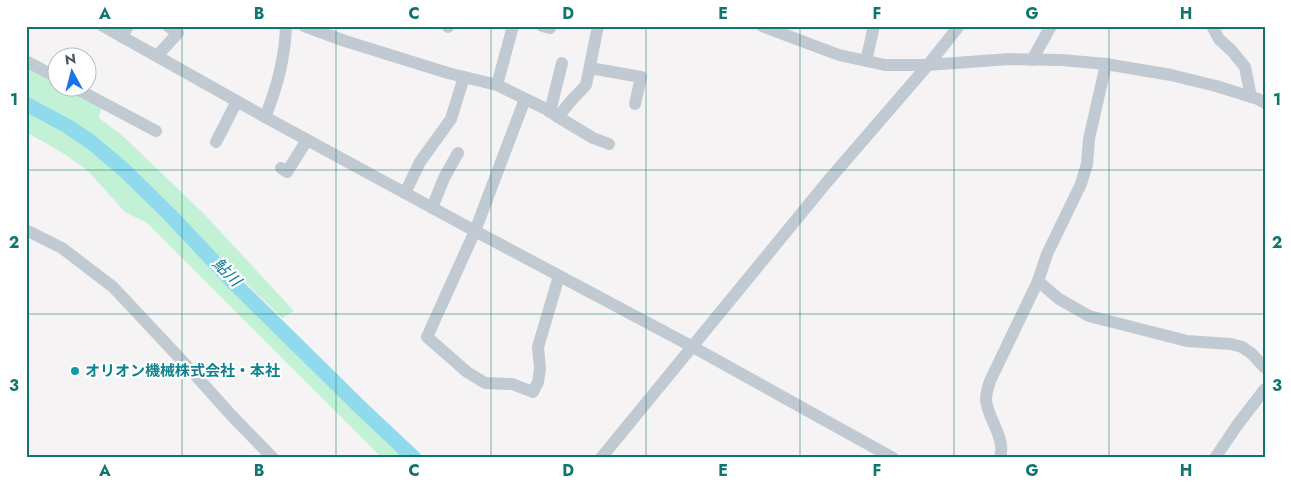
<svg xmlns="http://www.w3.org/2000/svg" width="1291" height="484" viewBox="0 0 1291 484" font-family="Jost,'Noto Sans JP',sans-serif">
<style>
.green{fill:#c3f1d5}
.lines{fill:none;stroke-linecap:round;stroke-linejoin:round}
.river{stroke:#90daee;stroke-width:15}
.minor{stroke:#c1cad2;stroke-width:12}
.grid{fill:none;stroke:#0f766e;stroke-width:1;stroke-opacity:0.55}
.culture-dot{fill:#0f9aa8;stroke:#fff;stroke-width:2}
.labels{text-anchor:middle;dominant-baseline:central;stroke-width:4.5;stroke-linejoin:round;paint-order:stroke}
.culture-label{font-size:15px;font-weight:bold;fill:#0d838f;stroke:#fff;text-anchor:start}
.water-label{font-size:16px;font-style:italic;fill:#0c7c9b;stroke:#fff}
.neatline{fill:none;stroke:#0f766e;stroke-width:2}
.grid-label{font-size:16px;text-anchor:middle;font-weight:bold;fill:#0f766e}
</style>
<rect width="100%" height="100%" fill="#f5f3f3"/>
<g class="green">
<polygon points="26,67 57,84 58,88 63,88 101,108 99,118 124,137 204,214 294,311 282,318 107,147 82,129 26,103"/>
<polygon points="26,112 55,123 87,143 127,178 164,213 288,342 406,458 382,458 147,223 125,212 88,171 63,153 26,132"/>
</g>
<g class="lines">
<polyline class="river" points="26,104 67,126 91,142 123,169 170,215 234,283 362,409 414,458"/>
<g class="minor">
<polyline points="103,26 265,117 475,231 693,347 893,458"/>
<polyline points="304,26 345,41 448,73 497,85 546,109 558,117 570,102 586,85 598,26"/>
<polyline points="542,26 550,28"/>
<polyline points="762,26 839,55 885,65 928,65 1009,59 1062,60 1106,64 1171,75 1216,86 1258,99 1265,103"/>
<polyline points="1212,26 1219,39 1232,51 1245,67 1251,97"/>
<polyline points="448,27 448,26"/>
<polyline points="122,37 128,26"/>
<polyline points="157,56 178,33 168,26"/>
<polyline points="1032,60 1051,26"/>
<polyline points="26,61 58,78"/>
<polyline points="866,61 874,26"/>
<polyline points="590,68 641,77 635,104"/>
<polyline points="497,85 513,26"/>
<polyline points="75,88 156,131"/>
<polyline points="525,99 475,231 427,337 467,372 485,383 512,384 533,392 538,382 540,369 538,347 559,276"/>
<polyline points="550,112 562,63"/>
<path d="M265,117C277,88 285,58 286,26"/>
<polyline points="558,117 593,138 609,144"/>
<polyline points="216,142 237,101"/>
<polyline points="281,168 287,172 307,140"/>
<polyline points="405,193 420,162 451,119 464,77"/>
<polyline points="432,208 444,178 458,153"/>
<polyline points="26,230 62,248 113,287 189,368 232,416 273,458"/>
<polyline points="1038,281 1059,299 1089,316 1187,341 1231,344 1242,347 1251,353 1265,368"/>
<polyline points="601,458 827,182 928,65 959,26"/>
<path d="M1000,458C1006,437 988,420 986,400C986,393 988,387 990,381L1038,281L1047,254L1081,184L1087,164L1089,139L1106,64"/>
<polyline points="1215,458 1238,424 1265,389"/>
</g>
</g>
<path class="grid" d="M182,26V458M336,26V458M491,26V458M646,26V458M800,26V458M954,26V458M1109,26V458M26,170H1265M26,314H1265"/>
<circle class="culture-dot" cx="75" cy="371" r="5"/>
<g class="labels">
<g class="culture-label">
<text x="85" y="371">オリオン機械株式会社・本社</text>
</g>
<g class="water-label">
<text transform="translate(227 272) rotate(45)">鮎川</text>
</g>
</g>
<rect width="1291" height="484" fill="none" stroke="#ffffff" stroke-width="55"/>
<g transform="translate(72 72) rotate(353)"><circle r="24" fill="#ffffff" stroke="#b7bbc0"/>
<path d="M0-4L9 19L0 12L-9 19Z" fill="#1a73e8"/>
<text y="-8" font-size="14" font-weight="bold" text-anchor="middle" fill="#4a5661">N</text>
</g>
<rect x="28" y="28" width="1236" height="428" class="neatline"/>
<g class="grid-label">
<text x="105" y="19">A</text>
<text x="259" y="19">B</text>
<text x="414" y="19">C</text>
<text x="568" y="19">D</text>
<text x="723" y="19">E</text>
<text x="877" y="19">F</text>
<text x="1032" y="19">G</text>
<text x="1186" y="19">H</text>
<text x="14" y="105">1</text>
<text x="1277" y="105">1</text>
<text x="14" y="248">2</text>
<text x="1277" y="248">2</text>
<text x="14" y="391">3</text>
<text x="1277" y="391">3</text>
<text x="105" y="476">A</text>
<text x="259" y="476">B</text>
<text x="414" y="476">C</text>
<text x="568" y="476">D</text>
<text x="723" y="476">E</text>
<text x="877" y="476">F</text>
<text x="1032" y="476">G</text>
<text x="1186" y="476">H</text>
</g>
</svg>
